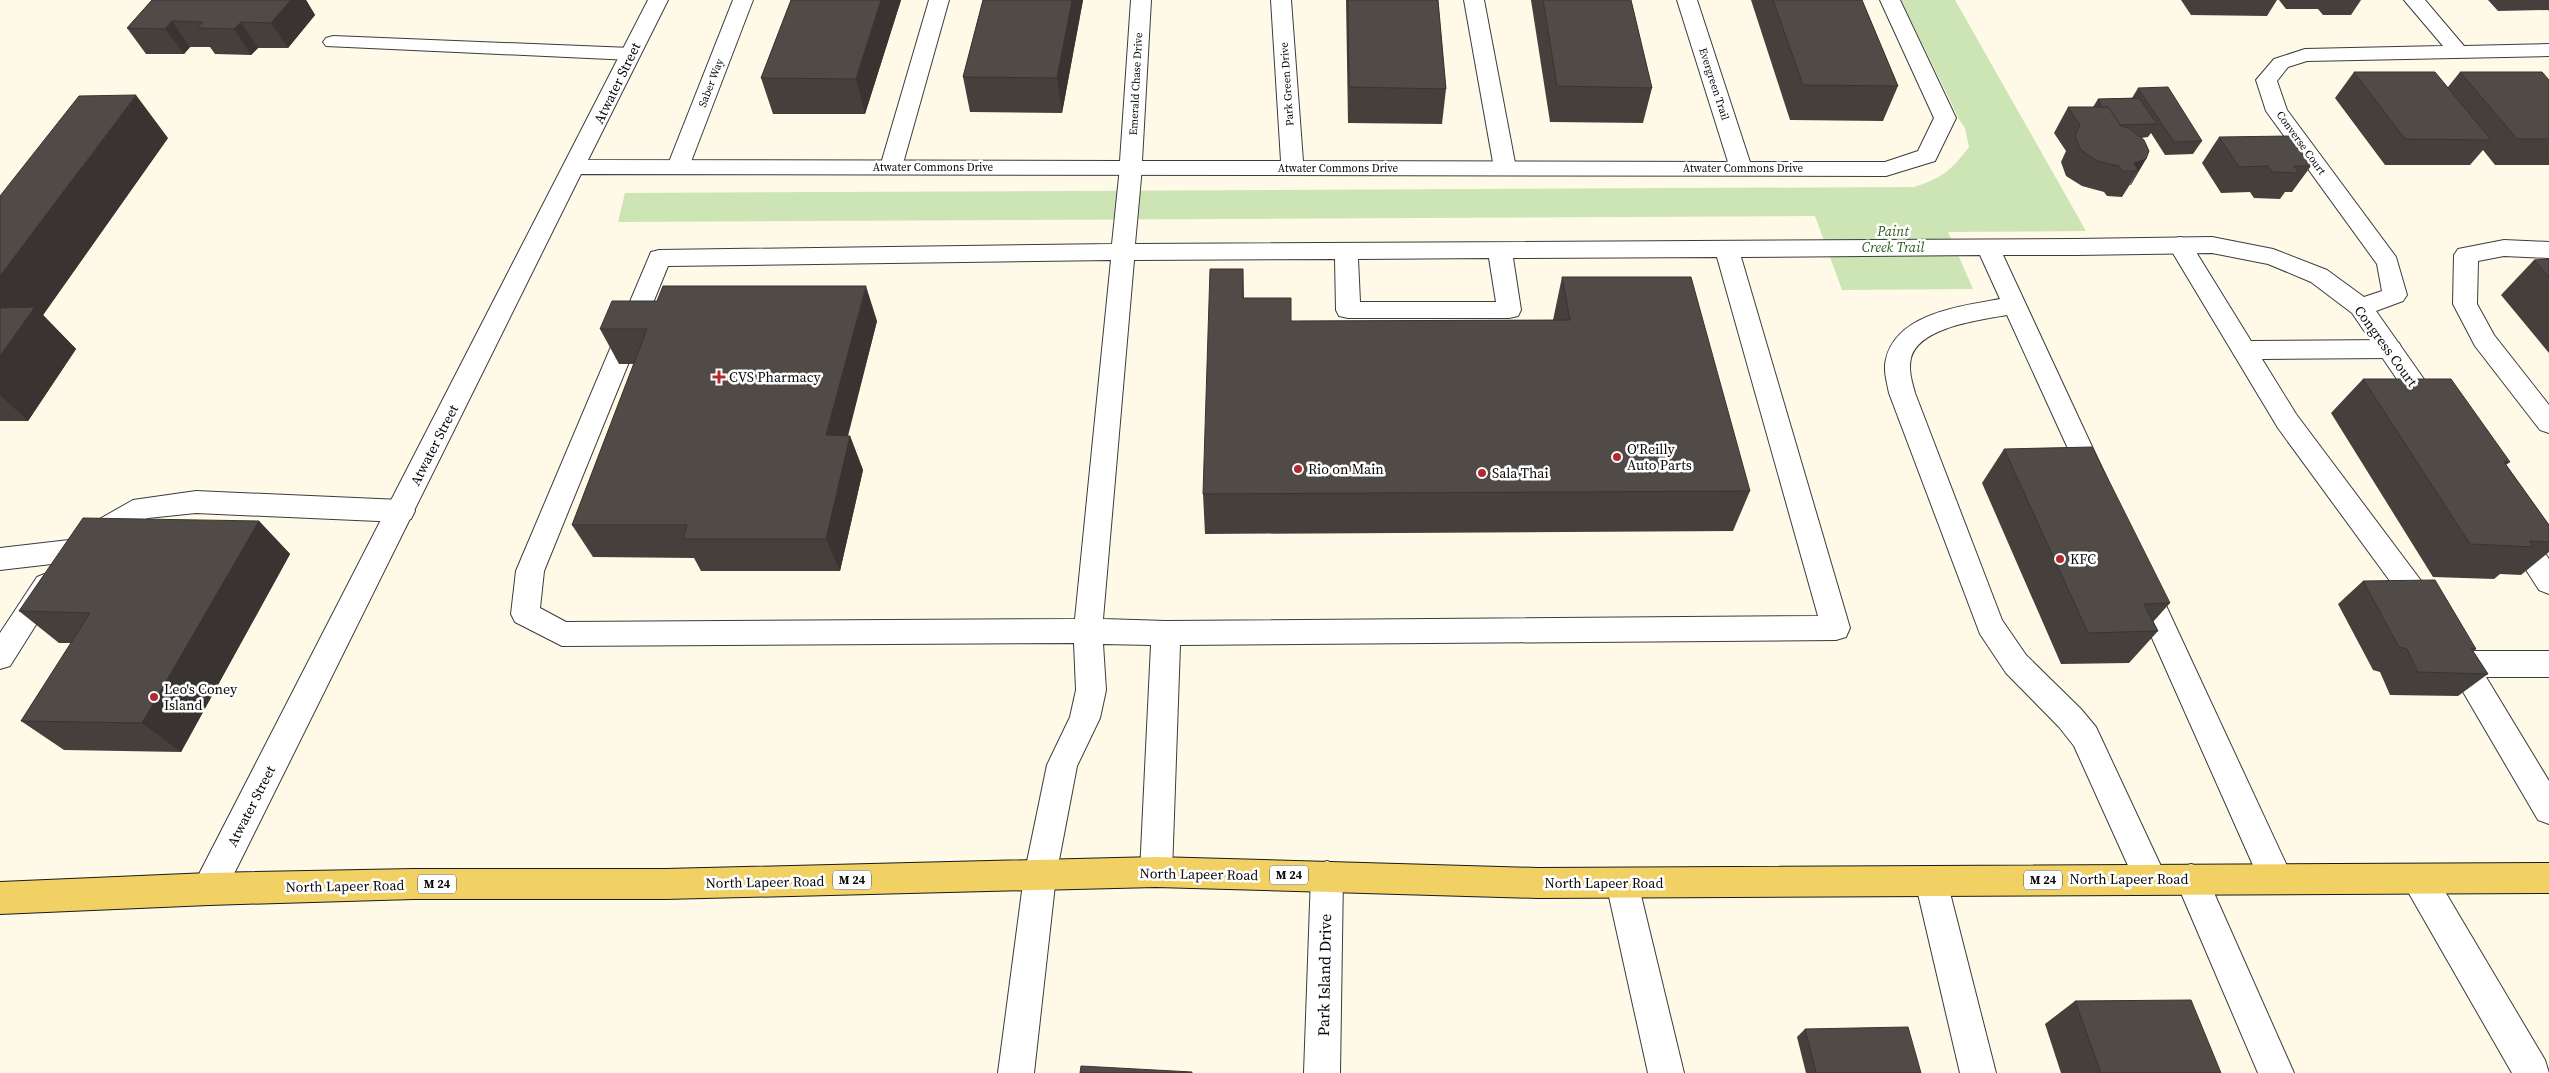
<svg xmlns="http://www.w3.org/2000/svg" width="2549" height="1073" viewBox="0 0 2549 1073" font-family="'Source Serif 4',serif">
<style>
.green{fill:#cde5b4}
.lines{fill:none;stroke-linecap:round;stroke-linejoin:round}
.service-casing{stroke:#3c3c3c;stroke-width:2}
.minor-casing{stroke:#3c3c3c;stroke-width:2}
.primary-casing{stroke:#1a1a1a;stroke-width:2}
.service{fill:#fff;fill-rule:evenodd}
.minor{fill:#fff;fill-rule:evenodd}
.primary{fill:#f1d164;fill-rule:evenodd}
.wall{fill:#46403d}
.shaded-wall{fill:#393432}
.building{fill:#514b47;stroke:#393432}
.poi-dot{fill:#b02b2f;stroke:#fff;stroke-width:2}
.labels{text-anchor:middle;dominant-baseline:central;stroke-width:5;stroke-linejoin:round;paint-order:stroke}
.far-street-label{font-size:11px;fill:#090909;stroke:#fff}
.shield{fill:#fff;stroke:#535353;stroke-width:1}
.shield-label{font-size:12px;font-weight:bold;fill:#090909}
.street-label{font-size:14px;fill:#090909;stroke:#fff}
.park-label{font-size:14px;font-style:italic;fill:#2b5c1f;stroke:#fff}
.poi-label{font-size:14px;fill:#090909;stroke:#fff;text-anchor:start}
.near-street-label{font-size:16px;fill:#090909;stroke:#fff}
</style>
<rect width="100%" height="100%" fill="#fefae7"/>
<path class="green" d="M1901,0H1955L2086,231L1948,232L1973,289L1842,290L1815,216L618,222L625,193L1914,187C1942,178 1951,171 1969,147L1965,128L1960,121Z"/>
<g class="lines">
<g class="service-casing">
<g id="service">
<polygon points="733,0 753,0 689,167 686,172 678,174 670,172 667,167"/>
<polygon points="929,0 949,0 902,167 899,172 891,174 883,172 880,167"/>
<polygon points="1464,0 1484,0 1516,168 1513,173 1505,175 1497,173 1494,168"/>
<polygon points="333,36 631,48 638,50 641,54 638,58 631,60 326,46 323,42 326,38"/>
<path d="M1131,160L1139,162L1142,167L1135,244L2075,239L2083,241L2087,247L2083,253L2075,255H2003L2108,481L2104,488L2095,491L2086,488L2007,315C1980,320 1919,327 1911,358C1908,370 1912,382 1915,393L2002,620L2026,655L2081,709L2096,727L2167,879L2163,890L2151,894L2139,890L2074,746L2059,727L2006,673L1980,634L1889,393C1887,382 1883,370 1886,359C1897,313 1962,306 2000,299L1980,255L1741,257L1850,628L1846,637L1836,640L1180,645L1172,872L1167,883L1156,887L1145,883L1140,872L1151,645L1103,644L1106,690L1100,718L1077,766L1056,876L1034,1073H998L1024,876L1047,765L1070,717L1076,690L1074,643L562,646L515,622L511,614L516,571L651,252L659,250L1112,244L1120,167L1123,162ZM1717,257L1818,616L1166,621L1103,619L1134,260L1335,259L1336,310L1339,316L1348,318H1509L1518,316L1521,310L1513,258ZM1489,258L1496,302H1360L1358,259ZM1111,260L1075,619L566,622L540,608L544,571L668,266Z"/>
<polygon points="2180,237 2188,239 2251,341 2390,340 2399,343 2402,349 2399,355 2390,358 2262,359 2296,414 2437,602 2441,610 2437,618 2427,622 2417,618 2278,428 2168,245 2172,239"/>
<polygon points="2504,240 2549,242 2549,258 2504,256 2478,261 2477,304 2494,335 2549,405 2549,433 2540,430 2475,346 2453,304 2454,255 2458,249"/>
<polygon points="196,491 401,500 411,503 415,511 411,519 401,522 196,513 148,518 92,548 82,545 78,537 82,529 133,500"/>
<polygon points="69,540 79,543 83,551 79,559 69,562 0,570 0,548"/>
<polygon points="2142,572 2152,576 2156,584 2288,868 2292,879 2288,890 2276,894 2264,890 2128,584 2132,576"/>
<polygon points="47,573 57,577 61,585 10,666 0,669 0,633 37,577"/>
<polygon points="2455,640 2465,643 2470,651 2549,651 2549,677 2486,677 2549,781 2549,824 2538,820 2445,661 2440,652 2445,643"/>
<polygon points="2191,864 2203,868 2294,1073 2258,1073 2175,879 2179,868"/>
<polygon points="2419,864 2431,868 2545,1060 2549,1073 2512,1073 2407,890 2403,879 2407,868"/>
<polygon points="1931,866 1943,870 1947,881 1996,1073 1960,1073 1915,881 1919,870"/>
<polygon points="1622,868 1634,872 1638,883 1684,1073 1648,1073 1606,883 1610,872"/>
</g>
</g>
<g class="minor-casing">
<g id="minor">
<polygon points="648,0 668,0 588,160 1120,161 1131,0 1151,0 1142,161 1281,161 1271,0 1291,0 1303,161 1728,162 1677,0 1697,0 1750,162 1885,162 1918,151 1934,118 1880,0 1900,0 1956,118 1935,161 1886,176 581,174 221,900 209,905 197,900 193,889 197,878"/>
<polygon points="2404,0 2425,0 2464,46 2549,44 2549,56 2307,61 2288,67 2277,81 2287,110 2396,257 2407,295 2403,301 2376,311 2440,402 2444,409 2440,416 2431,419 2422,416 2352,313 2311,282 2268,264 2212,253 2075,255 2067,253 2063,247 2067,241 2075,239 2212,237 2273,249 2327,270 2364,297 2382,291 2377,264 2266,111 2256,80 2274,59 2305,49 2443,46"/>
<polygon points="2515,520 2525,523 2549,559 2549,594 2539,590 2501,531 2505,523"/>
<polygon points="1327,861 1339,865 1343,876 1340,1073 1304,1073 1311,876 1315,865"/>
</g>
</g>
<g class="primary-casing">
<polygon id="primary" points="1156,857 1538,868 2549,863 2549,893 1538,898 1156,887 665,899 414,899 209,905 0,914 0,882 209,873 414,869 665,869"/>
</g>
<use href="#service" class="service"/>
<use href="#minor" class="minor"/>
<use href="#primary" class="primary"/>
</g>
<g class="wall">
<polygon points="152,0 306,0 315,15 288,48 258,48 251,55 215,54 210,47 190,47 184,54 146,54 127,28"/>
<polygon points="791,0 901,0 865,114 773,114 761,78"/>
<polygon points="983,0 1083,0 1062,113 970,112 963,77"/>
<polygon points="1346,0 1438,0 1446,89 1442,124 1348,123"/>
<polygon points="1531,0 1631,0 1652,88 1643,123 1550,122"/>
<polygon points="1751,0 1862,0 1898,86 1883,121 1790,120"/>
<polygon points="2181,0 2277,0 2267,16 2191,15"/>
<polygon points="2279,0 2361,0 2351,15 2323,15 2318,9 2286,9"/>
<polygon points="2488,0 2549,0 2549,11 2548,10 2498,11"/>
<polygon points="2354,72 2448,87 2460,72 2549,80 2549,165 2495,165 2483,150 2470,165 2385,165 2335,98"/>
<polygon points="2138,88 2202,141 2193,154 2165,155 2151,133 2148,137 2141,138 2146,159 2122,197 2107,196 2104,192 2082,186 2066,176 2061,162 2066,151 2054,133 2068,107 2093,107 2098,99 2132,98"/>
<polygon points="2219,137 2311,166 2292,192 2285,192 2280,199 2254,198 2250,192 2221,193 2202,163"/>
<polygon points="168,138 43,315 76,349 28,421 0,421 0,196"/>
<polygon points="2549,259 2549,353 2501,295 2534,260"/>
<polygon points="1243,269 1244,298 1291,321 1553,320 1562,277 1750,491 1733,531 1205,534 1203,494"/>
<polygon points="877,321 848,436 850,436 863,470 840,571 701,571 694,558 593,557 572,525 634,364 619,364 600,329"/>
<polygon points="2363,379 2510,462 2506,465 2549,525 2549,552 2521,575 2500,574 2494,579 2433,577 2331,413"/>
<polygon points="2004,449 2170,603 2153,622 2158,631 2129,663 2061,664 1982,483"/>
<polygon points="259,521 290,554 181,752 64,750 21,721 71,643 59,643 19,611"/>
<polygon points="2363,581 2476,649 2473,651 2488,674 2458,696 2390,695 2380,672 2373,670 2338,604"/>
<polygon points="2075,1001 2221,1073 2061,1073 2045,1024"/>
<polygon points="1805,1029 1921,1073 1806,1073 1797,1037"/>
</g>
<g class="shaded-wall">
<polygon points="291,0 306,0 315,15 288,48 271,23"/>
<polygon points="881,0 901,0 865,114 856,79"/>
<polygon points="1072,0 1083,0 1062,113 1057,78"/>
<polygon points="172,21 190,47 184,54 165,29"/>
<polygon points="241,22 258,48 251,55 234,29"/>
<polygon points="136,95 168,138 43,315 76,349 28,421 0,395 0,276"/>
<polygon points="2146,159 2131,185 2130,185 2138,171 2134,163"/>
<polygon points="866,286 877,321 839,469 826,435"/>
<polygon points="850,436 863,470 840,571 826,539"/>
<polygon points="259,521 290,554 181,752 142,723"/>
</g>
<g class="building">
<polygon points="152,0 291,0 271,23 241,22 234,29 197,28 203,22 172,21 165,29 127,28"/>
<polygon points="791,0 881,0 856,79 761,78"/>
<polygon points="983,0 1072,0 1057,78 963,77"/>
<polygon points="1348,0 1438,0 1446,89 1349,87"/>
<polygon points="1543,0 1631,0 1652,88 1557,86"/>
<polygon points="1773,0 1862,0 1898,86 1803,85"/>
<polygon points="2354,72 2435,72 2491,140 2405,139"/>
<polygon points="2460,72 2542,72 2549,80 2549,139 2517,139"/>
<polygon points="2168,87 2202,141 2174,142 2138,88"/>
<polygon points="136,95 0,276 0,196 79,96"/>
<polygon points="2139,98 2157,124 2120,125 2108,107 2102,107 2098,99"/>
<polygon points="2068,107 2108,107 2121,126 2129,128 2144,140 2149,151 2146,159 2134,163 2138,171 2122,171 2119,166 2097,161 2081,150 2075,136 2080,125"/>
<polygon points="2291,136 2311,166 2294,166 2299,173 2272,172 2268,166 2239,167 2219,137"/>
<polygon points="2549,259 2549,277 2534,260"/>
<polygon points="1210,269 1243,269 1243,298 1291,298 1291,321 1570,320 1562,277 1691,277 1750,491 1203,494"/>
<polygon points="663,286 866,286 826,435 850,436 826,539 683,539 687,525 572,525 647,329 600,329 612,301 657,301"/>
<polygon points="35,307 0,356 0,308"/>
<polygon points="2363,379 2451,379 2510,462 2504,462 2549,525 2549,542 2530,541 2533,547 2470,544"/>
<polygon points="2092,447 2170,603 2144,604 2158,631 2088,633 2004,449"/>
<polygon points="83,518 259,521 142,723 21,721 90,613 19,611"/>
<polygon points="2435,580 2476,649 2471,648 2488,674 2418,672 2407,649 2399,647 2363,581"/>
<polygon points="2191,1000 2221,1073 2101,1073 2075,1001"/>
<polygon points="1908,1027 1921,1073 1816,1073 1805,1029"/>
<polygon points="1081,1066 1192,1072 1192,1073 1080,1073"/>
</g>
<g class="poi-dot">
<path d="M716.5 369.5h5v5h5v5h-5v5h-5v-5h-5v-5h5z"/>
<circle cx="1617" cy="457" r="5"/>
<circle cx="1298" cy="469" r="5"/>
<circle cx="1482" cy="473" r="5"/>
<circle cx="2060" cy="559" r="5"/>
<circle cx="154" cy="697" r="5"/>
</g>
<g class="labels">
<g class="far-street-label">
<text transform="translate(711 83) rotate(-69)">Saber Way</text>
<text transform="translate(1136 84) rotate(-87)">Emerald Chase Drive</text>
<text transform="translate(1287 84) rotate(-94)">Park Green Drive</text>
<text transform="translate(1714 84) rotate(72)">Evergreen Trail</text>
<text transform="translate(2301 143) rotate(54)">Converse Court</text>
<text x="933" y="167">Atwater Commons Drive</text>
<text x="1338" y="168">Atwater Commons Drive</text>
<text x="1743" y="168">Atwater Commons Drive</text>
</g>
<g class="shield">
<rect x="1270" y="865.5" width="38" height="19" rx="4"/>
<rect x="833" y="870.5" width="38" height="19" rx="4"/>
<rect x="2024" y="870.5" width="38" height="19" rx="4"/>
<rect x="418" y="874.5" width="38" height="19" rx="4"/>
</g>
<g class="shield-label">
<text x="1289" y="875">M 24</text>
<text x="852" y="880">M 24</text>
<text x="2043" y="880">M 24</text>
<text x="437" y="884">M 24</text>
</g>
<g class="street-label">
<text transform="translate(617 83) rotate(-64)">Atwater Street</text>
<text transform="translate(2386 346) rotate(54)">Congress Court</text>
<text transform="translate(434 445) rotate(-63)">Atwater Street</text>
<text transform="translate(251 806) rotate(-63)">Atwater Street</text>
<text transform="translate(1199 874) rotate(1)">North Lapeer Road</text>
<text x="2129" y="879">North Lapeer Road</text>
<text transform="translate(765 882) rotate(-1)">North Lapeer Road</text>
<text x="1604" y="883">North Lapeer Road</text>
<text transform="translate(345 886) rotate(-1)">North Lapeer Road</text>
</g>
<g class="park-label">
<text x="1893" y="231">Paint<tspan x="1893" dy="16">Creek Trail</tspan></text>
</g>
<g class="poi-label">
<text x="729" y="377">CVS Pharmacy</text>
<text x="1627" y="449">O'Reilly<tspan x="1627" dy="16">Auto Parts</tspan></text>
<text x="1308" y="469">Rio on Main</text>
<text x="1492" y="473">Sala Thai</text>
<text x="2070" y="559">KFC</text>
<text x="164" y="689">Leo's Coney<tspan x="164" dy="16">Island</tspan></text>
</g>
<g class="near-street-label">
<text transform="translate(1324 975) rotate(-89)">Park Island Drive</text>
</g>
</g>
</svg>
